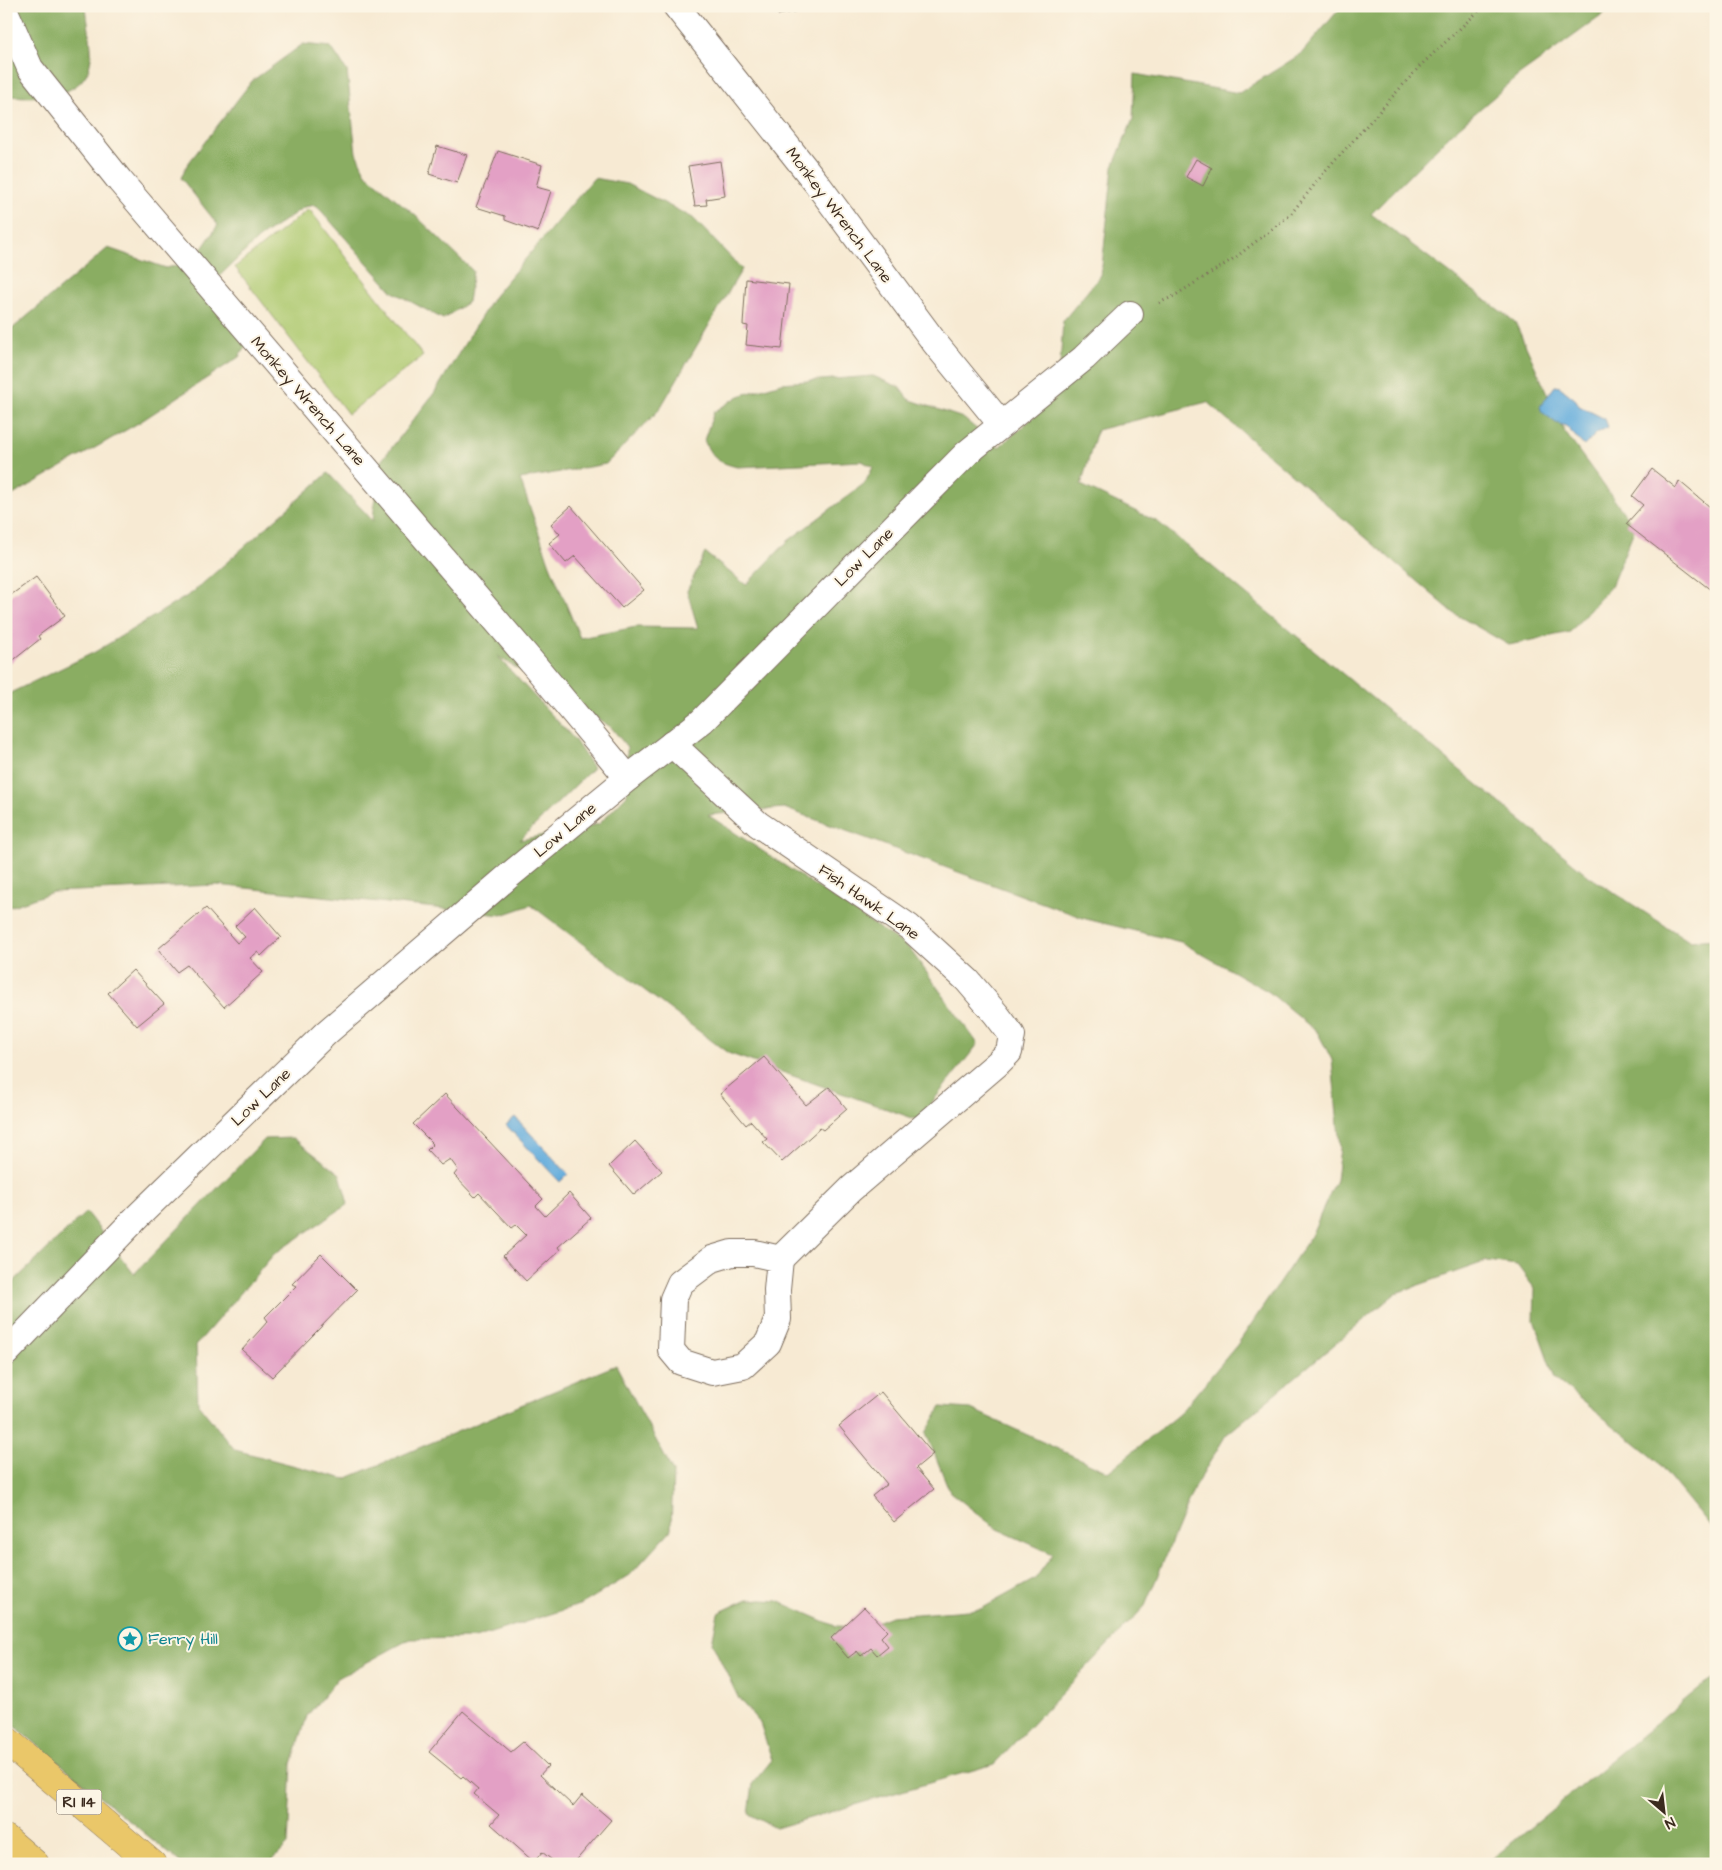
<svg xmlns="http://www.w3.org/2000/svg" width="1722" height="1870" viewBox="0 0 1722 1870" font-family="'Architects Daughter',sans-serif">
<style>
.green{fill:#adc96f;stroke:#747a46}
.forest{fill:#8aad62;stroke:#626c40;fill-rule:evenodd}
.water{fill:#66aedd;stroke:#506c7e}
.building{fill:#e3a0c5}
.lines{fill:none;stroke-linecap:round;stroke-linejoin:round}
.minor-casing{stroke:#7d6d5d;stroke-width:28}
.primary-casing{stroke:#7d6d5d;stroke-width:29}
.path{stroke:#7d6d5d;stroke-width:3;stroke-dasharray:1 4;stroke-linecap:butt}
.minor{stroke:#fff;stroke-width:26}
.primary{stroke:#eac769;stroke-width:28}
.labels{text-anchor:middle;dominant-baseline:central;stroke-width:4;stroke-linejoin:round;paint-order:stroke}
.shield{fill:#fcf5e5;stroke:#75675a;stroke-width:1}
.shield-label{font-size:15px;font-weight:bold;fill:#3b2a1e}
.street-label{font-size:16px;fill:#3b2a1e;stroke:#fcf5e5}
.culture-label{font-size:16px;fill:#0d838f;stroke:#fcf5e5;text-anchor:start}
</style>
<rect width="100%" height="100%" fill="#fcf5e5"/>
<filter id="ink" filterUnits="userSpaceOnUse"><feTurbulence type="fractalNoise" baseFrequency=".02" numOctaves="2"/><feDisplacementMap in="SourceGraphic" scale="10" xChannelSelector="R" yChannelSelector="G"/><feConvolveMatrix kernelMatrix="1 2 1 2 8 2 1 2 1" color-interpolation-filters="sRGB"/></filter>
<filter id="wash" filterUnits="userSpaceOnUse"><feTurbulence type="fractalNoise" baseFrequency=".0096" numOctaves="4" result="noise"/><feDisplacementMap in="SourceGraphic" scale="20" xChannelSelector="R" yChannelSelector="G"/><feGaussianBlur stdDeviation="1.12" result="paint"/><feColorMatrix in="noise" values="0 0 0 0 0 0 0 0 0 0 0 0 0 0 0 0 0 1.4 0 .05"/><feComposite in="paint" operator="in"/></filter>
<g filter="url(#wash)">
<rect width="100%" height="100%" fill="#f7ead3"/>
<polygon class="green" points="309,209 423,356 348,414 235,267"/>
<g class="forest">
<path d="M6,6H86C87,22 92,41 91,57C88,100 38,98 6,96Z"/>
<path d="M1342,6H1615L1518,76L1452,133L1371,214L1515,322L1564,431L1635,528L1611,586L1570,632L1509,645L1455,614L1207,402L1097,430L1081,485L1158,522L1590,877L1689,941L1716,939V1534L1654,1458L1555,1379L1534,1320L1535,1289L1517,1265L1487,1261L1396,1293L1226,1435L1194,1488L1145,1606L994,1764L776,1828L749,1814L753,1783L772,1760L760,1723L739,1699L712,1643L718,1613L748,1599L778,1601L835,1626L864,1627L891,1616L981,1609L1035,1579L1053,1554L997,1529L950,1492L926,1433L941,1407L971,1409L1108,1472L1179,1414L1237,1345L1311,1236L1336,1180L1340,1148L1332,1060L1318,1033L1269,992L1181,942L1086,919L784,808L708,815L909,948L978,1044L918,1120L728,1053L531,905L502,915L217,885L53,892L6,908V695L95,652L192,593L328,473L373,521L378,465L435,392L494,296L594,178L627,184L693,218L742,269L659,410L606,464L520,479L550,565L580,638L636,627L698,628L687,591L705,553L746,585L788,541L865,483L873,467L862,461L737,467C718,462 712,459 704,440L714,412L739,396L781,383L873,376L899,387L908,399L963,418L999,447L1058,396L1063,321L1101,275L1113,167L1133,119L1135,74L1239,93L1301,54ZM497,656L611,727L627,747V795L599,824L520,840L593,768L574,739Z"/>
<polygon points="303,44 331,47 347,71 356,153 366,174 416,216 473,271 468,302 443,319 393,292 316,205 304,207 259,238 207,288 251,337 239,357 140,422 6,499 6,334 108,248 166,268 193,262 218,225 181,178 187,165 252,81"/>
<polygon points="293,1138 340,1174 348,1204 274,1254 196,1345 198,1404 235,1450 345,1479 616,1365 673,1472 671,1530 630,1575 582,1604 475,1638 410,1639 338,1678 307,1716 292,1764 288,1845 269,1864 182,1864 6,1719 6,1289 86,1212 134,1274 265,1139"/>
<polygon points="1716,1677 1716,1864 1486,1864 1703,1685"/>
</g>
<g class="water">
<polygon points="1555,386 1560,387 1576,400 1579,406 1605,419 1608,427 1597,433 1584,446 1566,426 1556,423 1542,412 1540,407 1541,405"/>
<polygon points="515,1117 568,1174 560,1182 506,1125"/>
</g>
<g id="blocks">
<g class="building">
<polygon points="777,6 819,6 819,7 778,15"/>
<polygon points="437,146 467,155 457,183 429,174"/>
<polygon points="498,151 542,165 536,187 551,191 538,232 505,220 505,216 476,207"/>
<polygon points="1196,159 1212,168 1203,186 1186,177"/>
<polygon points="720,161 725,196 706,199 707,205 695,206 688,166"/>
<polygon points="746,279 789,284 782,349 746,345 748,326 743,325"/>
<polygon points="1652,469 1676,488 1679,481 1716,512 1716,594 1626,524 1643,505 1632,496"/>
<polygon points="571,506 644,590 622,608 575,556 566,563 549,543 560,534 551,524"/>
<polygon points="36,577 65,616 38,636 40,639 6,666 6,594 8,597"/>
<polygon points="255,907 281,937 261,956 258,952 250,958 263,972 224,1007 187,965 177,972 158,949 206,908 237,943 245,937 235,926"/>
<polygon points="133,970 164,1004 137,1026 108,993"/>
<polygon points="764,1057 806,1105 829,1087 847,1109 823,1130 820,1128 782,1162 763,1142 767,1139 751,1121 746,1125 720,1094"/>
<polygon points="445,1094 543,1199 536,1206 545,1216 569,1193 591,1218 558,1247 560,1250 526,1281 503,1256 526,1235 516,1225 512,1228 479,1193 475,1197 454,1175 458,1170 450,1159 441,1165 427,1150 433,1144 413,1124"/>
<polygon points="635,1141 662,1171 634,1195 609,1166"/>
<polygon points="321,1254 357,1290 272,1377 242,1350 268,1321 265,1317 296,1286 292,1284"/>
<polygon points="881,1392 933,1454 916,1468 934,1489 894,1522 872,1496 887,1484 839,1426"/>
<polygon points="864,1607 887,1631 881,1637 888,1646 877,1655 871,1648 861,1656 857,1651 848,1658 831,1638"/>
<polygon points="463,1711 511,1752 523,1742 548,1766 540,1775 573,1806 582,1795 611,1820 573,1864 557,1864 542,1852 534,1862 491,1824 499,1815 474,1794 478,1789 463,1776 461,1778 429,1752"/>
</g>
</g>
</g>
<g filter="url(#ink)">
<use href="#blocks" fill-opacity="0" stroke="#7d6d5d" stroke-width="1"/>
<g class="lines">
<g class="minor-casing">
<g id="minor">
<polyline points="676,6 815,181 935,343 1001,424"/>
<polyline points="6,13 30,68 120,181 535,666 628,778"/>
<polyline points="672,744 758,824 909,927 967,980 996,1014 1012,1035 1009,1052 997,1064 851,1189 780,1259"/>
<polygon points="732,1253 754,1253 780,1259 777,1290 778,1319 768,1343 743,1366 712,1372 681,1362 671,1350 673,1299 680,1283 712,1259"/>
<polyline points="6,1353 137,1217 326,1033 511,874 628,778 702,721 967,453 1084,358 1130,314"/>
</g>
</g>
<g class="primary-casing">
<g id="primary">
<polyline points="6,1740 152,1864"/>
<polyline points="6,1839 35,1864"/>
</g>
</g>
<polyline class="path" points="1159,303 1174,296 1236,257 1290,215 1324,173 1420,66 1484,6"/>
<use href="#minor" class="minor"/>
<use href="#primary" class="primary"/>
</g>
</g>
<defs>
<g id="sight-ring" transform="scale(1.25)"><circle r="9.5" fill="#fcf5e5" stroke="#0f9aa8" stroke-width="1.5"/><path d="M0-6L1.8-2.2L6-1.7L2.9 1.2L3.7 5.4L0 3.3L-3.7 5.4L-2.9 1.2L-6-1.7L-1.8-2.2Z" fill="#0f9aa8"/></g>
</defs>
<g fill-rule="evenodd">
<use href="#sight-ring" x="130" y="1639"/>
</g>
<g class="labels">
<rect class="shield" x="56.5" y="1789.5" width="45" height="25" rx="4"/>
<g class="shield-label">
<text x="79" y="1802">RI 114</text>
</g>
<g class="street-label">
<text transform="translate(839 215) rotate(53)">Monkey Wrench Lane</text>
<text transform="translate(308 401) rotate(49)">Monkey Wrench Lane</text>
<text transform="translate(864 557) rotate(-45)">Low Lane</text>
<text transform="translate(565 830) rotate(-40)">Low Lane</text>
<text transform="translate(869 902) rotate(35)">Fish Hawk Lane</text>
<text transform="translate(261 1097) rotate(-44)">Low Lane</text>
</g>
<g class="culture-label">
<text x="148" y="1639">Ferry Hill</text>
</g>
</g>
<rect width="1722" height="1870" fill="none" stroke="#fcf5e5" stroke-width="25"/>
<g transform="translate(1664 1812) rotate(152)" stroke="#fcf5e5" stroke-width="4" paint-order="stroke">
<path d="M0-4L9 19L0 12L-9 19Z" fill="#3b2a1e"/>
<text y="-8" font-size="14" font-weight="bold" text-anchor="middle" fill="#3b2a1e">N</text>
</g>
</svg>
